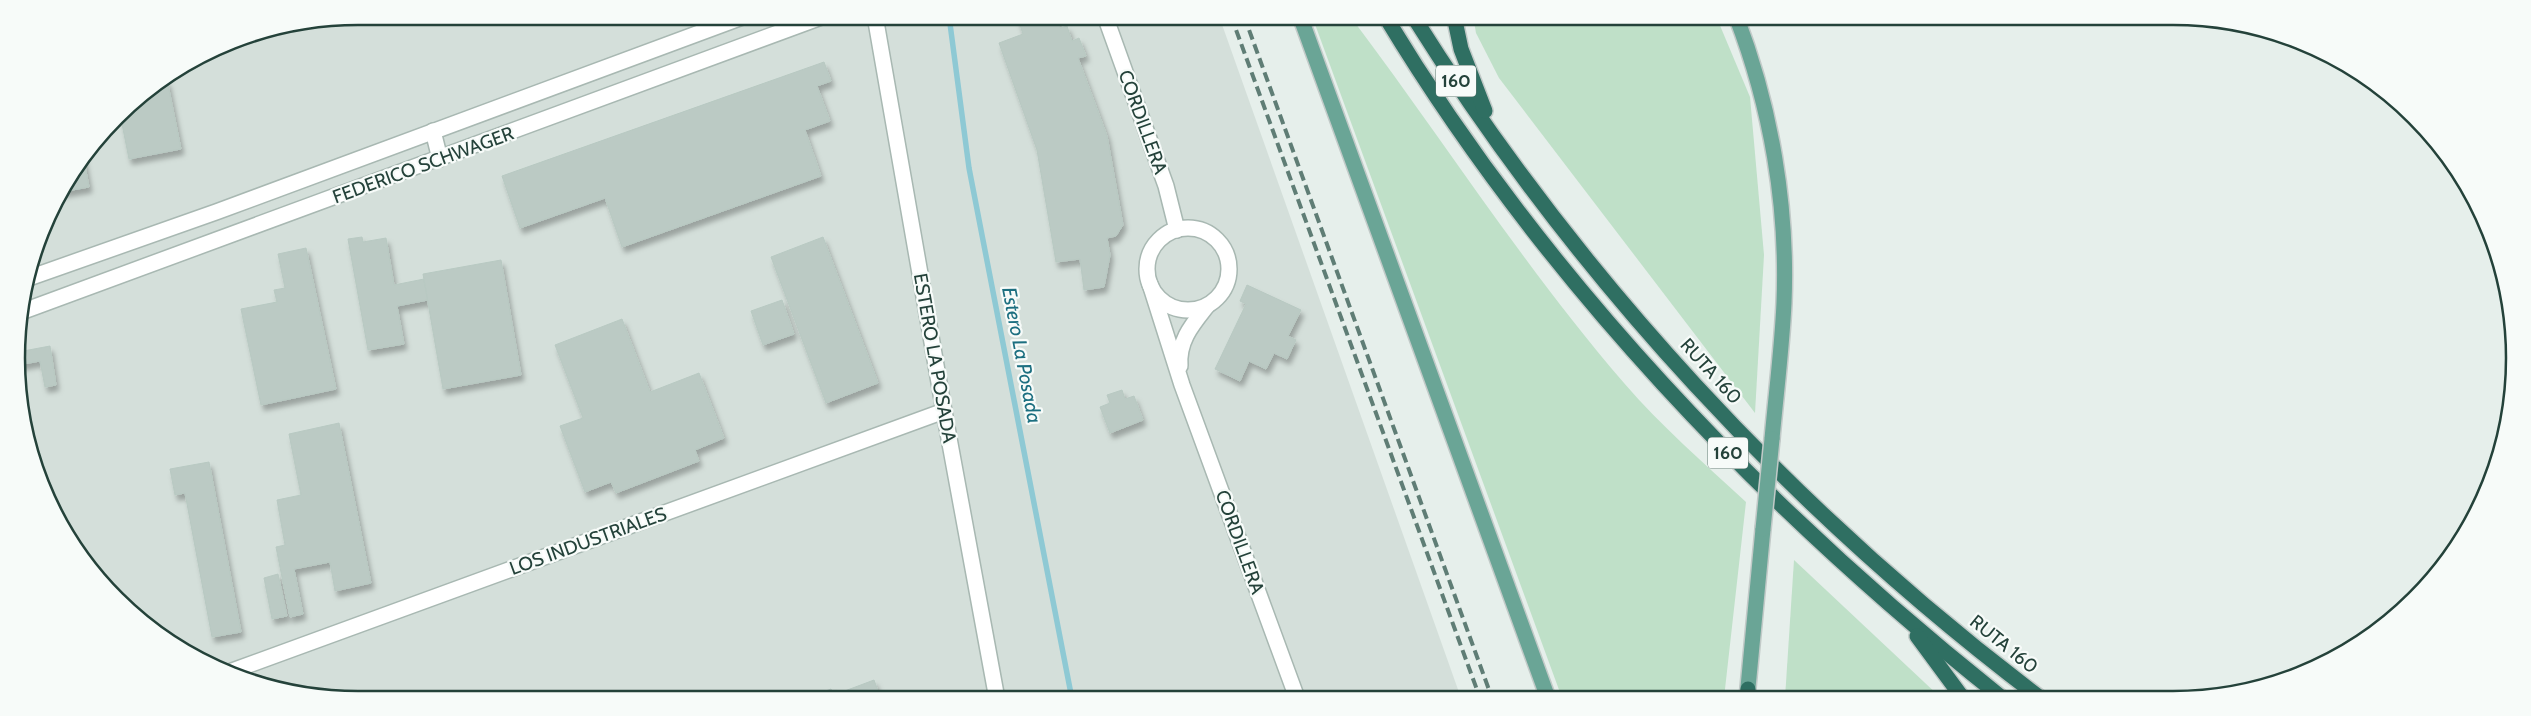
<svg xmlns="http://www.w3.org/2000/svg" width="2531" height="716" viewBox="0 0 2531 716" font-family="Cabin,sans-serif">
<style>
.built{fill:#d4dfda}
.green{fill:#bfe0c8}
.lines{fill:none;stroke-linecap:round;stroke-linejoin:round}
.stream{stroke:#8ec9d4;stroke-width:5.5}
.building{fill:#bbcac4;stroke:#b8c9c2;filter:url(#shadow)}
.minor-casing{stroke:#a8b8b2;stroke-width:18}
.primary-casing{stroke:#c2cac8;stroke-width:18}
.motorway-casing{stroke:#c2cac8;stroke-width:18}
.minor{stroke:#fff;stroke-width:15}
.primary{stroke:#6aa596;stroke-width:15}
.motorway{stroke:#2f6f62;stroke-width:15}
.rail{stroke:#5f7d75;stroke-width:4;stroke-dasharray:10 5;stroke-linecap:butt}
.primary-bridge-casing{stroke:#c2cac8;stroke-width:18;stroke-linecap:butt}
.primary-bridge{stroke:#6aa596;stroke-width:15}
.labels{text-anchor:middle;dominant-baseline:central;stroke-width:4.5;stroke-linejoin:round;paint-order:stroke}
.shield{fill:#f7fbf9;stroke:#637a73;stroke-width:1}
.shield-label{font-size:18px;font-weight:bold;fill:#24423a}
.street-label{font-size:19px;fill:#24423a;stroke:#f7fbf9}
.water-label{font-size:20px;font-style:italic;fill:#1c6f80;stroke:#f7fbf9}
.rim{fill:none;stroke:#24423a;stroke-width:2.5}
</style>
<defs>
<filter id="shadow"><feDropShadow dx="3" dy="5.5" stdDeviation="2.5" flood-color="#0004"/></filter>
</defs>
<rect width="100%" height="100%" fill="#e6efeb"/>
<polygon class="built" points="358,16 1219,16 1461,698 358,700 292,693 187,654 133,615 87,566 34,468 19,402 17,335 28,269 52,207 87,150 132,101 227,42 292,23"/>
<g class="green">
<path d="M1312,16H1350C1442,138 1524,267 1624,383C1661,426 1705,464 1746,502L1724,698H1562Z"/>
<polygon points="1473,16 1716,16 1750,97 1764,255 1755,413 1499,78 1476,33"/>
<polygon points="1794,560 1940,697 1785,698"/>
</g>
<g class="lines">
<polyline class="stream" points="949,16 969,168 1072,699"/>
</g>
<g class="building">
<polygon points="1017,16 1056,16 1060,28 1067,26 1072,41 1079,38 1086,56 1078,58 1107,136 1123,225 1116,236 1107,238 1110,255 1104,287 1084,290 1080,259 1056,262 1037,150 999,43 1023,34"/>
<polygon points="824,62 831,81 817,86 830,121 805,130 821,176 622,247 605,198 520,228 502,176"/>
<polygon points="167,80 181,149 129,159 120,114 132,101"/>
<polygon points="83,155 89,187 61,192"/>
<polygon points="362,237 363,242 386,238 394,285 424,279 428,300 397,306 404,344 368,350 348,239"/>
<polygon points="823,237 878,383 826,403 771,257"/>
<polygon points="306,248 336,389 261,405 241,309 277,302 274,290 285,288 278,254"/>
<polygon points="501,260 521,375 443,389 423,274"/>
<polygon points="1247,285 1301,310 1288,336 1296,340 1287,359 1274,353 1266,369 1249,361 1240,381 1215,369 1246,304 1240,301"/>
<polygon points="782,300 794,334 763,345 751,311"/>
<polygon points="622,319 650,392 699,373 724,438 695,450 699,461 616,493 611,482 585,492 560,426 583,418 555,345"/>
<polygon points="50,346 56,385 45,387 40,361 18,365 18,352"/>
<polygon points="1122,390 1125,399 1134,396 1143,420 1110,433 1100,407 1110,403 1107,395"/>
<polygon points="339,423 371,583 335,591 330,562 294,569 303,614 290,617 276,547 285,545 277,500 301,495 289,434"/>
<polygon points="209,462 241,632 212,637 185,493 175,495 170,469"/>
<polygon points="278,574 287,616 272,619 264,578"/>
<polygon points="874,680 881,699 804,699 831,689 834,695"/>
</g>
<g class="lines">
<g class="minor-casing">
<g id="minor">
<polyline points="875,16 944,411 997,699"/>
<polyline points="1105,16 1166,186 1177,230"/>
<polyline points="433,131 440,159"/>
<circle cx="1188" cy="269" r="41"/>
<polyline points="26,279 216,212 745,16"/>
<polyline points="1150,284 1182,385 1297,698"/>
<polyline points="21,312 824,16"/>
<path d="M1180,366C1178,341 1192,325 1207,306"/>
<polyline points="232,671 944,411"/>
</g>
</g>
<g class="primary-casing">
<g id="primary">
<polyline points="1300,16 1548,698"/>
<path d="M1736,16C1771,107 1788,206 1784,303C1782,348 1776,394 1772,439"/>
<polyline points="1747,698 1763,529"/>
</g>
</g>
<g class="motorway-casing">
<g id="motorway">
<path d="M1385,16C1543,278 1763,508 2001,697"/>
<path d="M1413,16C1577,278 1793,511 2039,697"/>
<polyline points="1454,16 1461,49 1485,111"/>
<polyline points="1917,636 1962,697"/>
<polyline points="1748,689 1748,698"/>
</g>
</g>
<use href="#minor" class="minor"/>
<use href="#primary" class="primary"/>
<use href="#motorway" class="motorway"/>
<g class="rail">
<polyline points="1231,16 1480,698"/>
<polyline points="1244,16 1492,698"/>
</g>
<g class="primary-bridge-casing">
<polyline id="primary-bridge" points="1763,529 1772,439"/>
</g>
<use href="#primary-bridge" class="primary-bridge"/>
</g>
<g class="labels">
<g class="shield">
<rect x="1436" y="65.5" width="40" height="31" rx="4"/>
<rect x="1708" y="437.5" width="40" height="31" rx="4"/>
</g>
<g class="shield-label">
<text x="1456" y="81">160</text>
<text x="1728" y="453">160</text>
</g>
<g class="street-label">
<text transform="translate(1143 122) rotate(70)">CORDILLERA</text>
<text transform="translate(423 165) rotate(-20)">FEDERICO SCHWAGER</text>
<text transform="translate(935 358) rotate(80)">ESTERO LA POSADA</text>
<text transform="translate(1711 371) rotate(48)">RUTA 160</text>
<text transform="translate(588 541) rotate(-20)">LOS INDUSTRIALES</text>
<text transform="translate(1240 542) rotate(70)">CORDILLERA</text>
<text transform="translate(2004 644) rotate(39)">RUTA 160</text>
</g>
<g class="water-label">
<text transform="translate(1022 355) rotate(79)">Estero La Posada</text>
</g>
</g>
<path d="M0 0H2531V716H0ZM358 25H2173A333 333 0 0 1 2506 358V358A333 333 0 0 1 2173 691H358A333 333 0 0 1 25 358V358A333 333 0 0 1 358 25Z" fill="#f7fbf9" fill-rule="evenodd"/>
<path class="rim" d="M358 25H2173A333 333 0 0 1 2506 358V358A333 333 0 0 1 2173 691H358A333 333 0 0 1 25 358V358A333 333 0 0 1 358 25Z"/>
</svg>
